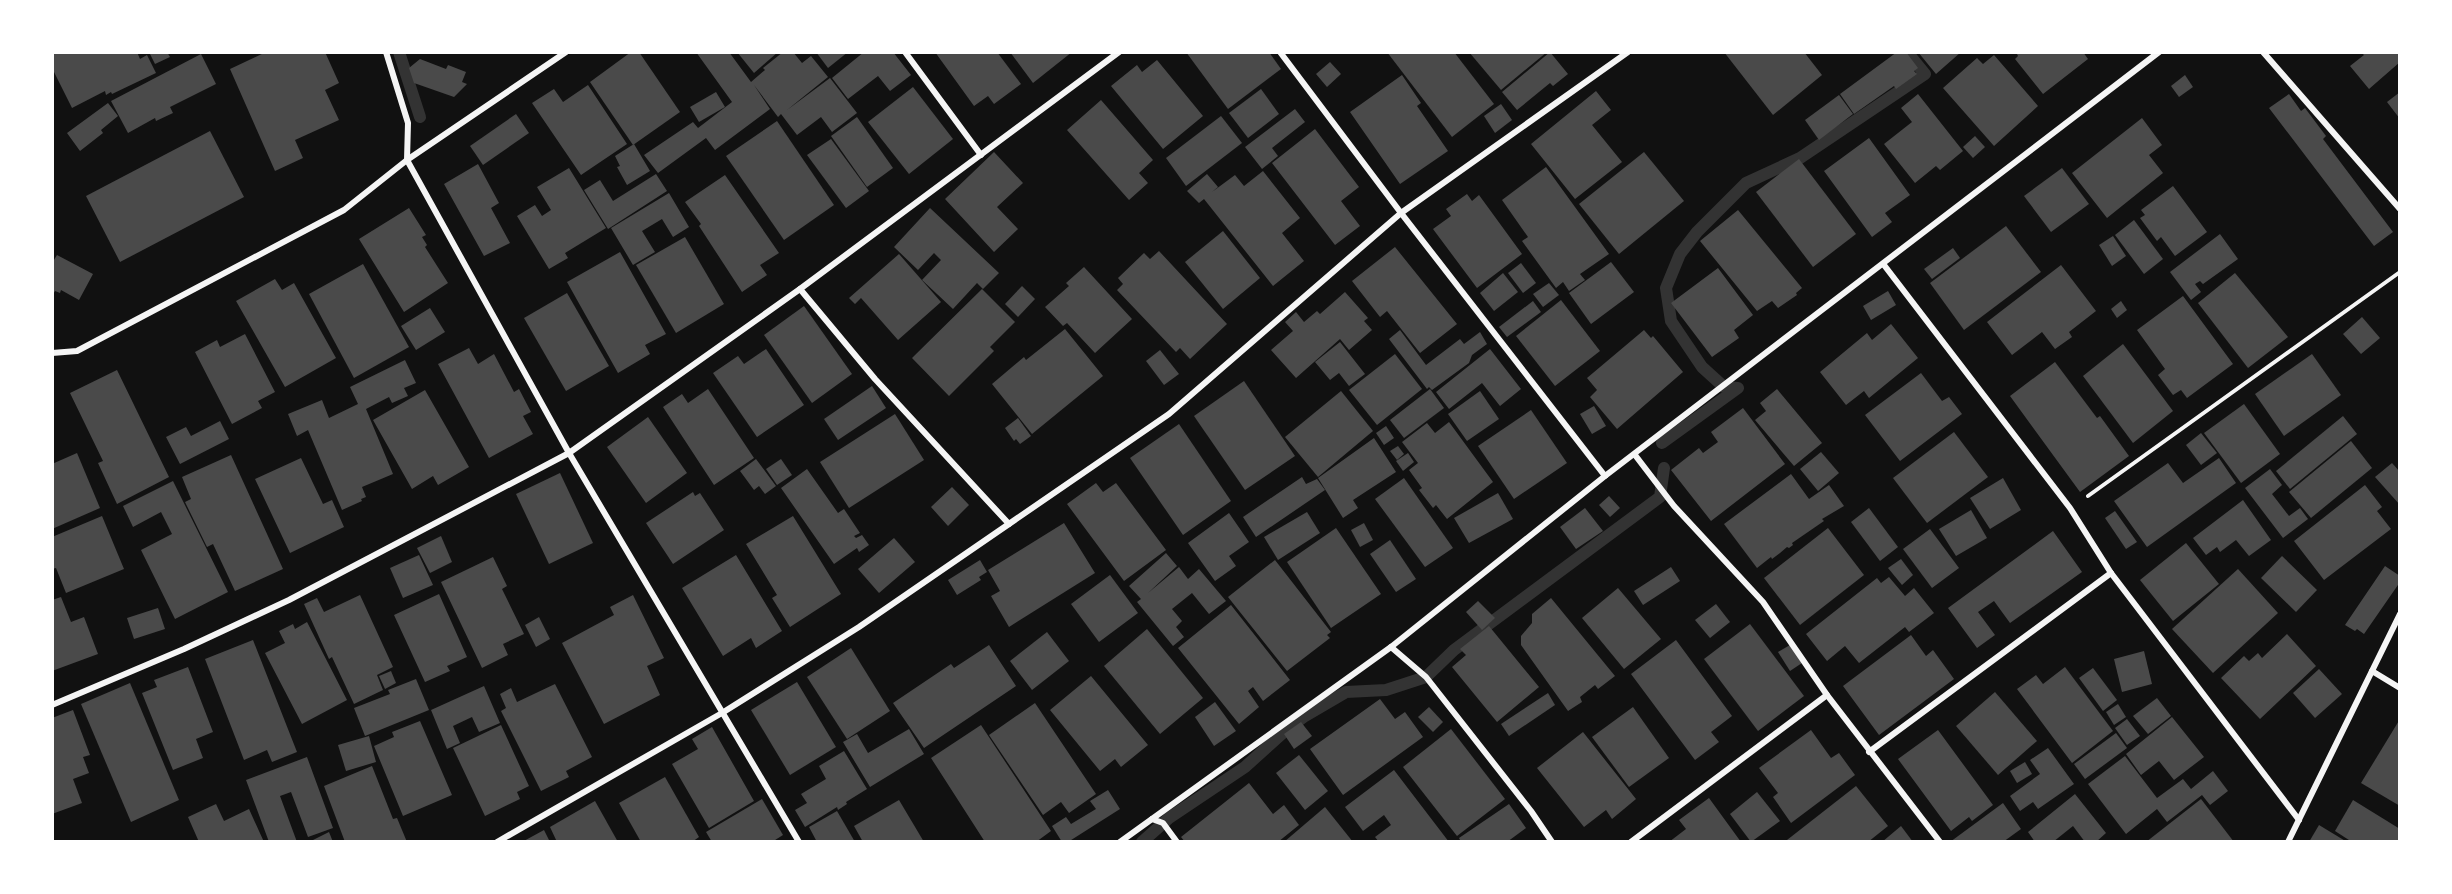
<svg xmlns="http://www.w3.org/2000/svg" width="2452" height="894" viewBox="0 0 2452 894" font-family="Mulish,sans-serif">
<style>
.lines{fill:none;stroke-linecap:round;stroke-linejoin:round}
.stream{stroke:#333;stroke-width:12}
.building{fill:#4a4a4a}
.path{stroke:#f5f5f5;stroke-width:4}
.minor{stroke:#f5f5f5;stroke-width:6}
</style>
<rect width="100%" height="100%" fill="#111"/>
<g class="lines">
<g class="stream">
<polyline points="399,52 420,117"/>
<polyline points="1662,443 1738,388 1724,387 1702,367 1671,321 1666,288 1680,254 1697,232 1746,183 1800,158 1925,74 1907,52"/>
<polyline points="1142,842 1169,818 1245,767 1286,730 1305,716 1346,692 1386,690 1426,677 1454,650 1660,497 1664,468"/>
</g>
</g>
<g class="building">
<polygon points="52,52 137,52 140,59 147,55 156,73 112,94 111,92 106,95 105,91 72,108 52,68"/>
<polygon points="149,52 167,52 170,57 155,64"/>
<polygon points="266,52 325,52 339,83 325,90 339,120 295,140 303,158 275,171 230,69"/>
<polygon points="631,52 639,52 680,112 633,145 590,82"/>
<polygon points="696,52 729,52 751,82 765,70 763,68 783,52 793,52 802,63 811,56 828,77 787,110 830,78 857,113 832,132 821,117 797,135 781,114 778,117 754,85 770,109 715,150 706,138 658,173 644,155 693,122 698,128 732,102"/>
<polygon points="737,52 778,52 754,73"/>
<polygon points="816,52 848,52 828,68"/>
<polygon points="864,52 893,52 911,75 890,91 878,76 848,99 832,78"/>
<polygon points="935,52 997,52 1021,84 994,104 988,96 974,106"/>
<polygon points="1010,52 1072,52 1033,83"/>
<polygon points="1186,52 1269,52 1281,69 1228,109"/>
<polygon points="1387,52 1454,52 1494,104 1452,137"/>
<polygon points="1469,52 1547,52 1501,90"/>
<polygon points="1550,52 1568,74 1553,86 1550,83 1517,110 1502,92"/>
<polygon points="1724,52 1804,52 1822,75 1773,115"/>
<polygon points="1897,52 1906,52 1918,68 1914,71 1917,74 1896,89 1894,86 1854,114 1840,94"/>
<polygon points="1918,52 1961,52 1936,74"/>
<polygon points="2016,52 2083,52 2088,59 2043,94 2015,59 2018,56"/>
<polygon points="2361,52 2400,52 2400,62 2369,89 2350,66 2364,55"/>
<polygon points="201,54 216,84 170,107 173,113 156,121 155,118 128,133 111,101"/>
<polygon points="1994,55 2038,106 1994,146 1943,88 1977,58 1983,64"/>
<polygon points="420,59 446,69 448,65 466,72 462,82 467,84 454,97 414,83 409,68"/>
<polygon points="1157,60 1203,116 1163,149 1111,86 1137,65 1142,72"/>
<polygon points="1330,62 1341,74 1327,87 1316,74"/>
<polygon points="1402,75 1421,103 1417,106 1448,151 1400,184 1350,112"/>
<polygon points="2185,75 2193,87 2179,97 2171,86"/>
<polygon points="588,85 627,144 581,175 532,103 554,89 563,102"/>
<polygon points="913,87 953,139 909,174 868,122"/>
<polygon points="1261,89 1279,114 1248,138 1229,113"/>
<polygon points="1596,91 1611,110 1592,125 1622,162 1575,199 1531,144"/>
<polygon points="716,92 725,107 699,122 690,107"/>
<polygon points="2400,92 2400,119 2387,102"/>
<polygon points="1918,94 1963,151 1940,170 1936,166 1915,183 1884,144 1912,122 1901,108"/>
<polygon points="2289,94 2301,111 2305,108 2326,136 2323,139 2393,232 2374,246 2269,108"/>
<polygon points="1839,95 1853,114 1819,140 1805,120"/>
<polygon points="1101,100 1153,160 1139,173 1148,183 1129,200 1067,130"/>
<polygon points="108,103 118,116 101,130 103,133 80,151 67,133"/>
<polygon points="1501,104 1512,120 1495,133 1484,116"/>
<polygon points="1295,109 1305,122 1272,148 1278,156 1262,169 1245,147"/>
<polygon points="516,114 529,133 483,165 470,146"/>
<polygon points="1221,116 1242,143 1186,186 1166,158"/>
<polygon points="857,117 893,168 867,187 831,136"/>
<polygon points="2142,118 2162,145 2149,155 2163,173 2107,218 2072,173"/>
<polygon points="777,121 834,205 784,240 726,156"/>
<polygon points="1315,129 1359,187 1341,201 1360,226 1335,245 1272,163"/>
<polygon points="210,131 244,197 120,262 86,196"/>
<polygon points="1975,136 1985,147 1973,158 1963,147"/>
<polygon points="1869,138 1910,195 1885,213 1892,222 1872,237 1824,171"/>
<polygon points="831,139 869,191 846,208 807,155"/>
<polygon points="634,144 650,171 627,185 617,167 620,166 615,156"/>
<polygon points="994,152 1023,183 997,207 1018,229 994,252 945,199"/>
<polygon points="1644,152 1684,201 1619,254 1579,204"/>
<polygon points="1799,159 1856,234 1813,267 1756,192"/>
<polygon points="478,164 499,203 491,208 510,243 484,256 444,184"/>
<polygon points="1546,167 1609,254 1580,274 1585,280 1569,291 1563,282 1556,288 1522,241 1528,237 1502,200"/>
<polygon points="569,168 606,228 565,253 568,258 549,269 517,216 535,205 542,216 551,210 537,187"/>
<polygon points="2062,168 2089,204 2051,232 2024,196"/>
<polygon points="1263,171 1300,218 1282,233 1304,261 1273,286 1204,199 1199,203 1187,191 1207,174 1218,187 1212,192 1235,175 1244,186"/>
<polygon points="656,174 667,191 608,229 584,190 600,180 613,201"/>
<polygon points="725,175 779,253 760,265 767,275 742,292 699,226 701,224 685,202"/>
<polygon points="2173,186 2207,232 2175,256 2161,237 2157,241 2140,218 2145,215 2141,210"/>
<polygon points="669,193 689,227 673,237 662,219 642,231 655,252 633,265 611,228"/>
<polygon points="1467,194 1472,201 1479,195 1522,254 1477,288 1433,229 1451,216 1446,209"/>
<polygon points="409,208 426,235 422,237 427,245 425,247 448,283 404,312 359,239"/>
<polygon points="930,208 999,273 983,289 977,283 953,309 922,280 941,260 934,253 918,270 894,247"/>
<polygon points="1738,210 1802,288 1796,293 1797,295 1778,308 1772,301 1757,311 1700,241"/>
<polygon points="2134,220 2163,259 2144,274 2115,235"/>
<polygon points="2006,226 2041,272 1964,330 1930,283"/>
<polygon points="1223,231 1260,278 1223,309 1185,262"/>
<polygon points="2220,234 2238,259 2203,284 2200,281 2195,284 2201,292 2191,300 2170,272"/>
<polygon points="2113,236 2126,256 2112,266 2099,245"/>
<polygon points="685,237 724,304 676,333 636,265"/>
<polygon points="1395,247 1457,324 1420,353 1387,311 1380,317 1352,281"/>
<polygon points="1953,248 1960,258 1932,279 1924,269"/>
<polygon points="1159,251 1227,324 1190,359 1180,348 1176,352 1117,290 1123,284 1118,278 1144,253 1150,259"/>
<polygon points="620,252 666,334 645,345 650,354 618,373 567,282"/>
<polygon points="899,254 941,302 898,340 861,298 855,304 849,298"/>
<polygon points="57,255 93,274 79,300 61,290 60,293 55,291 52,296 52,263"/>
<polygon points="1611,262 1634,292 1591,324 1569,293"/>
<polygon points="1521,263 1536,283 1523,293 1508,273"/>
<polygon points="363,264 409,347 354,378 309,294"/>
<polygon points="2061,265 2096,311 2069,332 2072,337 2055,349 2042,332 2012,355 1987,322"/>
<polygon points="1084,267 1132,319 1095,353 1067,323 1063,326 1045,307 1069,286 1066,283"/>
<polygon points="1718,268 1753,315 1734,330 1739,338 1712,357 1671,303"/>
<polygon points="1503,273 1518,292 1494,311 1480,293"/>
<polygon points="2235,273 2288,337 2248,368 2198,303"/>
<polygon points="275,279 282,290 294,283 336,358 285,387 236,301"/>
<polygon points="1549,283 1559,295 1543,307 1533,294"/>
<polygon points="1022,286 1035,299 1018,317 1005,304"/>
<polygon points="982,289 1015,322 990,347 994,351 949,396 912,358"/>
<polygon points="1888,291 1896,305 1871,320 1863,306"/>
<polygon points="1345,292 1368,318 1364,321 1372,330 1349,350 1340,339 1296,378 1271,350 1293,331 1285,322 1296,312 1304,322 1317,311 1320,314"/>
<polygon points="567,293 609,366 566,391 524,318"/>
<polygon points="2183,296 2233,364 2187,398 2181,390 2173,395 2158,375 2165,369 2137,330"/>
<polygon points="1561,300 1600,351 1555,386 1516,336"/>
<polygon points="1533,301 1541,312 1507,337 1499,327"/>
<polygon points="2121,301 2127,310 2117,318 2111,309"/>
<polygon points="804,306 852,374 812,403 764,335"/>
<polygon points="430,308 445,332 416,350 401,326"/>
<polygon points="2362,317 2380,338 2361,354 2343,334"/>
<polygon points="1891,324 1918,358 1869,398 1864,391 1846,405 1820,372 1867,333 1872,340"/>
<polygon points="1065,329 1103,376 1032,434 992,384 1024,357 1026,360"/>
<polygon points="1400,330 1426,365 1460,339 1464,344 1480,332 1487,344 1472,355 1469,363 1432,390 1429,387 1427,389 1389,339"/>
<polygon points="1644,330 1651,338 1653,336 1683,372 1617,429 1590,397 1597,390 1587,378"/>
<polygon points="245,334 275,392 258,401 262,408 232,424 195,352 217,340 220,347"/>
<polygon points="1340,342 1365,374 1349,386 1339,373 1330,380 1315,362"/>
<polygon points="2123,344 2173,411 2133,443 2083,376"/>
<polygon points="469,348 478,364 494,354 514,392 519,389 531,412 523,416 533,434 489,458 438,364"/>
<polygon points="766,349 804,405 757,437 713,373 738,356 744,364"/>
<polygon points="1490,349 1521,389 1500,406 1482,383 1449,409 1436,392"/>
<polygon points="1160,350 1179,374 1164,385 1146,361"/>
<polygon points="1395,354 1422,389 1377,425 1349,390"/>
<polygon points="2312,354 2341,395 2284,436 2255,394"/>
<polygon points="405,360 416,383 404,388 408,396 392,403 389,397 366,409 393,474 362,487 366,497 361,499 362,501 342,510 308,430 297,436 288,414 322,400 329,418 358,404 350,387"/>
<polygon points="2055,362 2097,418 2100,416 2129,456 2080,492 2010,396"/>
<polygon points="117,370 169,477 117,504 98,463 103,461 70,393"/>
<polygon points="1921,373 1942,401 1949,397 1962,414 1900,461 1865,415"/>
<polygon points="1244,381 1295,456 1245,490 1194,416"/>
<polygon points="872,386 886,408 838,440 824,419"/>
<polygon points="708,389 754,458 714,485 663,407 682,394 688,403"/>
<polygon points="1430,389 1444,408 1404,438 1390,420"/>
<polygon points="1777,389 1822,443 1794,466 1755,420 1766,411 1760,403"/>
<polygon points="425,390 469,467 438,485 433,476 412,489 373,420"/>
<polygon points="1341,391 1373,431 1318,477 1285,437"/>
<polygon points="1480,391 1499,419 1467,441 1448,414"/>
<polygon points="2244,404 2280,454 2241,483 2204,433"/>
<polygon points="1594,406 1606,426 1592,434 1580,414"/>
<polygon points="1743,408 1785,464 1711,521 1671,470 1699,448 1703,453 1718,442 1711,432"/>
<polygon points="1531,410 1567,463 1514,499 1478,446"/>
<polygon points="895,414 924,460 849,508 820,462"/>
<polygon points="2343,416 2357,434 2290,489 2276,471"/>
<polygon points="648,417 687,473 646,503 607,447"/>
<polygon points="1018,418 1031,436 1020,444 1016,439 1014,441 1005,428"/>
<polygon points="220,421 229,439 180,464 166,437 186,427 191,436"/>
<polygon points="1449,422 1493,482 1447,519 1436,505 1433,508 1419,490 1422,488 1409,470 1418,463 1402,442 1427,423 1435,433"/>
<polygon points="1179,424 1231,501 1183,535 1130,458"/>
<polygon points="1386,426 1394,438 1384,445 1376,433"/>
<polygon points="1954,432 1988,477 1927,523 1893,478"/>
<polygon points="2201,433 2217,453 2201,465 2186,445"/>
<polygon points="1374,438 1396,472 1353,500 1358,508 1343,518 1318,478"/>
<polygon points="2351,441 2372,468 2311,518 2289,492"/>
<polygon points="1398,446 1404,454 1397,460 1390,451"/>
<polygon points="1821,452 1839,473 1818,491 1800,469"/>
<polygon points="77,453 100,508 52,529 52,464"/>
<polygon points="1408,453 1414,462 1403,471 1396,461"/>
<polygon points="231,455 283,569 235,591 213,544 207,547 185,502 191,499 182,477"/>
<polygon points="301,458 323,504 332,500 344,527 290,553 255,479"/>
<polygon points="2219,458 2236,483 2147,547 2114,501 2168,463 2183,483"/>
<polygon points="756,459 776,486 765,494 759,486 754,490 740,471"/>
<polygon points="781,459 792,475 777,485 766,469"/>
<polygon points="2392,463 2400,472 2400,505 2375,477"/>
<polygon points="807,469 838,513 844,509 860,533 854,536 856,538 862,535 869,545 859,552 857,548 834,564 781,488"/>
<polygon points="2270,469 2282,485 2272,494 2289,516 2300,508 2308,519 2283,538 2245,488"/>
<polygon points="560,473 593,543 549,564 516,494"/>
<polygon points="1791,474 1809,499 1829,485 1844,506 1822,519 1824,521 1792,543 1793,545 1789,548 1787,547 1780,553 1772,559 1771,557 1757,568 1724,524"/>
<polygon points="1302,477 1306,484 1317,479 1325,490 1256,537 1243,517"/>
<polygon points="1404,478 1453,548 1425,567 1375,499"/>
<polygon points="2003,478 2021,510 1990,529 1970,498"/>
<polygon points="173,481 228,592 175,619 141,550 172,534 161,512 133,527 123,506"/>
<polygon points="1096,483 1103,492 1116,483 1166,550 1124,581 1067,504"/>
<polygon points="2365,485 2382,507 2377,511 2391,529 2324,580 2294,541"/>
<polygon points="952,487 969,505 948,526 931,507"/>
<polygon points="693,492 695,496 700,493 724,530 673,564 646,523"/>
<polygon points="1498,493 1513,519 1469,543 1454,518"/>
<polygon points="1609,496 1620,508 1610,517 1599,505"/>
<polygon points="2243,500 2271,540 2249,556 2236,540 2220,552 2217,547 2206,555 2193,538"/>
<polygon points="1585,508 1603,531 1576,549 1560,527"/>
<polygon points="1869,508 1898,547 1880,561 1851,522"/>
<polygon points="1971,510 1987,538 1956,556 1939,529"/>
<polygon points="2115,511 2137,542 2126,549 2105,518"/>
<polygon points="1307,512 1320,533 1278,560 1264,537"/>
<polygon points="1229,513 1249,542 1229,556 1236,566 1215,581 1188,543"/>
<polygon points="102,516 124,569 66,593 56,568 52,569 52,537"/>
<polygon points="793,516 841,594 790,627 772,598 777,595 746,544"/>
<polygon points="1064,523 1095,573 1009,627 991,596 1000,591 988,570"/>
<polygon points="1364,523 1373,540 1360,547 1351,530"/>
<polygon points="1336,528 1381,594 1331,628 1287,562"/>
<polygon points="1828,528 1864,575 1800,625 1764,578"/>
<polygon points="1930,529 1959,568 1932,588 1903,549"/>
<polygon points="2053,531 2082,572 2010,623 1994,601 1978,612 1995,635 1977,648 1948,608"/>
<polygon points="441,536 452,562 430,573 417,548"/>
<polygon points="894,538 915,562 879,593 858,569"/>
<polygon points="1390,540 1416,579 1396,592 1370,554"/>
<polygon points="2186,543 2219,584 2173,621 2140,580"/>
<polygon points="1166,553 1177,566 1148,593 1179,567 1188,579 1199,569 1226,601 1209,614 1192,593 1172,609 1182,621 1176,627 1184,637 1173,646 1137,602 1141,599 1129,586"/>
<polygon points="419,555 433,585 403,598 390,568"/>
<polygon points="736,555 782,631 756,648 751,638 723,656 682,588"/>
<polygon points="2282,556 2317,590 2296,612 2261,578"/>
<polygon points="493,557 507,586 502,589 524,634 503,644 508,655 482,668 441,582"/>
<polygon points="1901,559 1913,575 1902,585 1888,568"/>
<polygon points="980,560 987,572 979,577 981,580 957,595 948,580"/>
<polygon points="1275,560 1331,632 1327,635 1330,638 1287,671 1228,597"/>
<polygon points="2385,566 2400,576 2400,582 2364,634 2357,629 2355,631 2345,625"/>
<polygon points="1671,567 1680,581 1643,605 1634,591"/>
<polygon points="2238,569 2278,613 2213,673 2172,629"/>
<polygon points="1110,575 1138,613 1099,642 1071,604"/>
<polygon points="1889,577 1905,596 1914,588 1934,613 1909,632 1905,627 1859,663 1845,646 1827,661 1806,634 1877,578 1881,583"/>
<polygon points="1618,588 1661,639 1624,669 1582,618"/>
<polygon points="439,594 467,657 447,666 450,671 425,682 394,615"/>
<polygon points="360,595 393,667 377,675 383,690 354,704 332,657 329,659 304,604 317,598 324,612"/>
<polygon points="633,595 664,658 647,666 660,695 604,724 562,643 614,615 610,607"/>
<polygon points="61,597 71,622 84,617 98,654 52,671 52,600"/>
<polygon points="1551,598 1615,676 1598,689 1595,685 1580,697 1582,702 1568,711 1521,645 1521,636 1532,623 1532,614"/>
<polygon points="1478,601 1495,618 1482,630 1466,612"/>
<polygon points="1716,604 1730,622 1710,638 1695,620"/>
<polygon points="1231,605 1290,680 1263,701 1253,687 1248,691 1259,707 1239,724 1178,648"/>
<polygon points="158,608 165,629 134,639 127,618"/>
<polygon points="539,617 550,639 536,647 525,625"/>
<polygon points="307,622 347,700 302,724 265,653 285,643 279,631 293,624 295,629"/>
<polygon points="1750,624 1804,696 1758,731 1704,659"/>
<polygon points="1489,626 1539,687 1497,722 1452,667 1466,655 1460,649"/>
<polygon points="1147,629 1203,698 1160,734 1104,666"/>
<polygon points="1047,632 1069,661 1032,690 1010,661"/>
<polygon points="2287,634 2316,666 2260,719 2221,678 2244,656 2249,661 2258,653 2262,658"/>
<polygon points="1911,635 1926,656 1933,650 1954,679 1879,735 1843,686"/>
<polygon points="253,640 297,752 272,762 267,750 244,760 205,659"/>
<polygon points="1676,640 1732,716 1711,732 1719,742 1695,760 1631,674"/>
<polygon points="989,645 1016,686 924,748 893,703 951,664 954,668"/>
<polygon points="1790,645 1802,663 1790,671 1778,652"/>
<polygon points="851,648 890,711 847,739 807,677"/>
<polygon points="2144,651 2152,684 2122,692 2114,659"/>
<polygon points="188,667 213,732 196,739 203,758 173,770 142,693 157,687 154,680"/>
<polygon points="2065,667 2113,731 2072,763 2017,689 2036,675 2043,684"/>
<polygon points="2093,668 2117,700 2103,711 2079,678"/>
<polygon points="2319,669 2342,694 2315,718 2293,693"/>
<polygon points="391,671 396,683 385,689 379,676"/>
<polygon points="1091,676 1148,745 1121,767 1115,759 1100,771 1050,710"/>
<polygon points="416,679 429,710 365,736 354,708 390,694 388,690"/>
<polygon points="797,682 836,747 790,775 751,710"/>
<polygon points="130,683 179,800 131,822 81,704"/>
<polygon points="555,684 592,757 566,771 569,777 541,791 501,711 506,708 500,694 511,688 517,702"/>
<polygon points="484,686 500,723 479,732 472,717 453,726 460,743 447,749 431,710"/>
<polygon points="1995,692 2037,741 1998,775 1956,726"/>
<polygon points="1548,693 1555,705 1509,736 1501,724"/>
<polygon points="2157,698 2171,716 2148,734 2133,716"/>
<polygon points="1380,699 1395,719 1405,712 1423,737 1343,795 1310,749"/>
<polygon points="1215,702 1236,731 1214,746 1195,717"/>
<polygon points="1035,703 1096,794 1069,813 1061,802 1043,815 989,735"/>
<polygon points="2118,704 2126,717 2114,725 2106,712"/>
<polygon points="1429,707 1443,722 1433,732 1418,717"/>
<polygon points="1633,707 1669,758 1629,787 1592,737"/>
<polygon points="73,710 90,755 83,757 89,773 73,779 82,803 52,814 52,718"/>
<polygon points="2172,717 2204,757 2174,780 2159,761 2141,775 2126,754"/>
<polygon points="2127,719 2140,736 2127,745 2115,728"/>
<polygon points="2400,719 2400,806 2361,783"/>
<polygon points="420,721 452,795 403,816 374,746 394,737 392,732"/>
<polygon points="1301,722 1312,736 1294,749 1284,734"/>
<polygon points="501,725 529,786 517,792 520,799 485,816 453,748"/>
<polygon points="981,725 1051,831 1036,842 1024,842 1023,840 1020,842 985,842 931,758"/>
<polygon points="712,727 754,801 709,828 672,764 698,749 692,739"/>
<polygon points="909,729 924,754 870,787 843,742 857,734 868,753"/>
<polygon points="1451,729 1505,799 1457,836 1403,767"/>
<polygon points="1811,730 1831,758 1839,753 1855,775 1791,823 1773,797 1778,793 1759,768"/>
<polygon points="1938,730 1993,805 1972,821 1969,817 1951,831 1898,759"/>
<polygon points="1583,732 1636,799 1612,819 1606,810 1584,827 1537,768"/>
<polygon points="2116,733 2127,748 2085,779 2074,764"/>
<polygon points="369,736 376,762 346,771 338,745"/>
<polygon points="2048,748 2074,784 2038,809 2033,802 2020,811 2010,796 2040,774 2030,760"/>
<polygon points="844,751 867,789 846,802 847,804 838,810 837,807 805,827 795,810 807,803 801,794 826,779 819,766"/>
<polygon points="1299,755 1328,791 1305,810 1276,773"/>
<polygon points="2125,756 2157,798 2183,779 2191,789 2213,771 2228,791 2210,805 2202,795 2167,822 2157,809 2126,834 2088,784"/>
<polygon points="307,757 333,828 308,837 291,792 280,796 297,842 269,842 246,780"/>
<polygon points="2025,762 2032,774 2017,783 2010,771"/>
<polygon points="372,766 393,819 397,818 407,842 345,842 324,786"/>
<polygon points="1394,770 1449,842 1379,842 1375,837 1391,825 1384,815 1363,831 1345,807"/>
<polygon points="665,777 699,837 692,842 641,842 619,803"/>
<polygon points="1249,783 1273,814 1284,805 1299,825 1278,842 1185,842 1181,837"/>
<polygon points="1856,786 1888,826 1868,842 1789,842 1787,840"/>
<polygon points="1108,790 1120,809 1068,842 1062,842 1052,826 1066,817 1071,824 1096,809 1090,801"/>
<polygon points="1757,792 1780,821 1751,842 1730,814"/>
<polygon points="2075,794 2106,833 2096,842 2085,842 2073,826 2053,842 2035,842 2028,832"/>
<polygon points="1709,798 1741,842 1669,842 1686,829 1679,820"/>
<polygon points="762,799 783,835 772,842 712,842 706,832"/>
<polygon points="2201,799 2234,842 2146,842"/>
<polygon points="899,800 924,842 863,842 854,826"/>
<polygon points="2353,800 2400,829 2400,842 2352,842 2335,831"/>
<polygon points="595,801 618,842 557,842 550,827"/>
<polygon points="2003,803 2021,829 2003,842 1950,842"/>
<polygon points="216,804 224,821 249,809 264,842 199,842 188,817"/>
<polygon points="1509,804 1526,828 1507,842 1461,842 1459,838"/>
<polygon points="1325,807 1353,842 1284,842"/>
<polygon points="837,811 855,842 817,842 809,827"/>
<polygon points="2319,825 2347,842 2309,842"/>
<polygon points="1901,826 1913,842 1882,842"/>
<polygon points="544,830 550,842 522,842"/>
<polygon points="329,832 333,842 309,842"/>
</g>
<g class="lines">
<polyline class="path" points="2088,496 2400,272"/>
<g class="minor">
<polyline points="386,52 408,123 407,160 569,453 799,842"/>
<polyline points="905,52 981,155"/>
<polyline points="1280,52 1401,213 1605,476"/>
<polyline points="2263,52 2400,209"/>
<polyline points="1884,265 2070,508 2111,573 2299,820"/>
<polyline points="800,289 875,379 1009,524"/>
<polyline points="52,353 77,351 344,210 407,160 566,52"/>
<polyline points="1635,455 1674,506 1763,602 1827,695 1940,842"/>
<polyline points="1391,647 1426,677 1531,811 1552,842"/>
<polyline points="2372,671 2400,688"/>
<polyline points="52,705 184,649 289,600 569,453 800,289 1119,52"/>
<polyline points="1869,752 2111,573"/>
<polyline points="1152,819 1163,823 1177,842"/>
<polyline points="497,842 722,713 859,627 1169,414 1401,213 1628,52"/>
<polyline points="1120,842 1391,647 1605,476 2159,52"/>
<polyline points="1631,842 1827,695"/>
<polyline points="2288,842 2400,614"/>
</g>
</g>
<rect width="2452" height="894" fill="none" stroke="#ffffff" stroke-width="108"/>
</svg>
